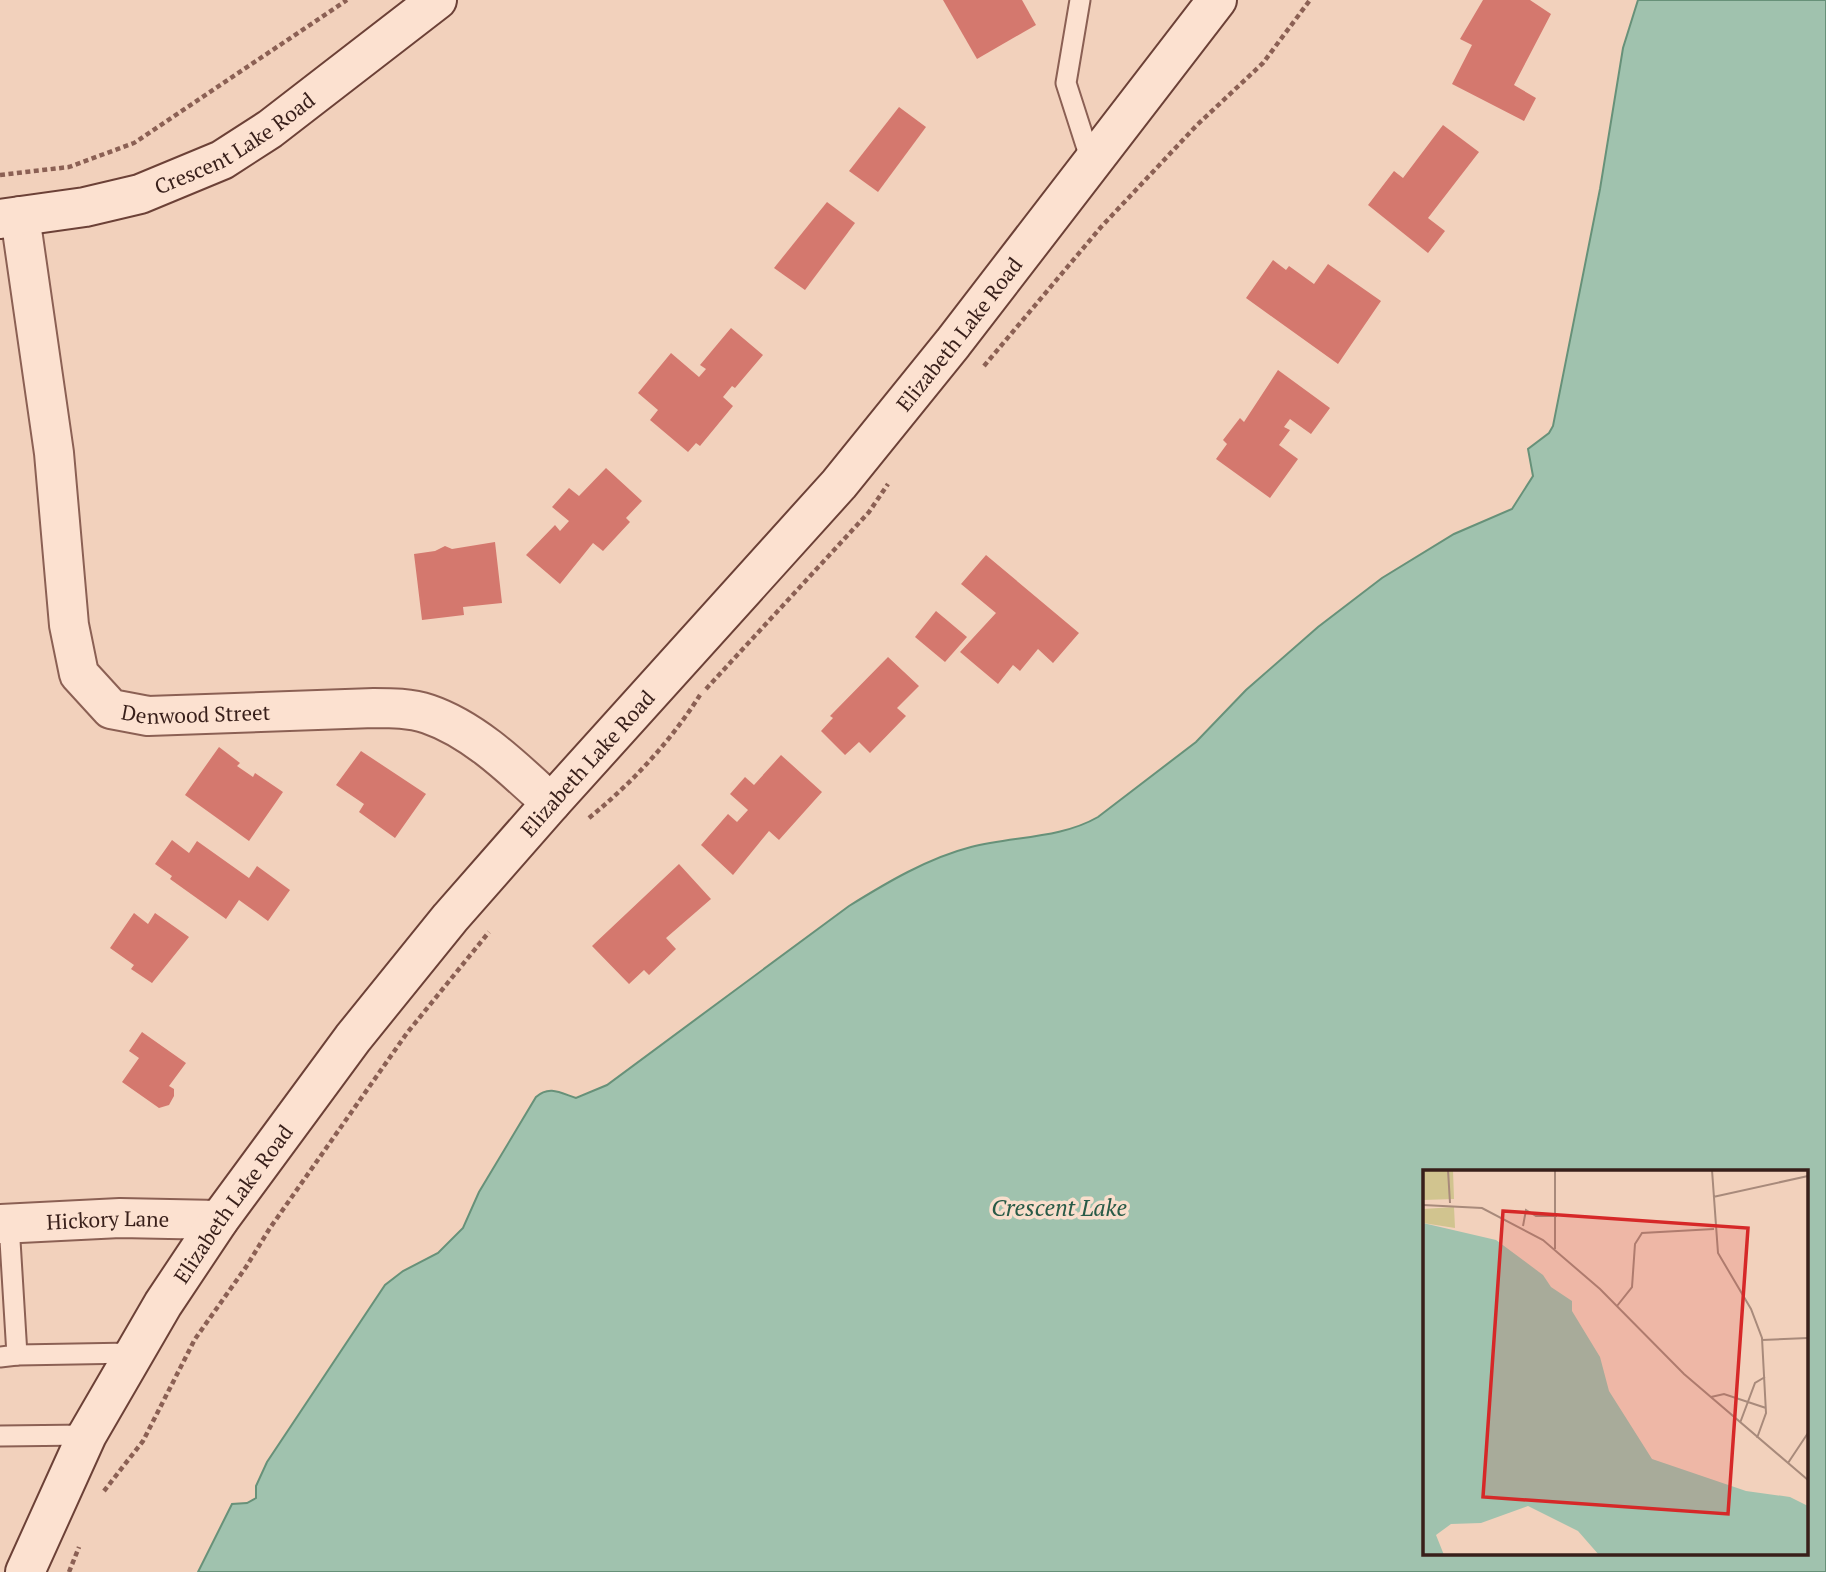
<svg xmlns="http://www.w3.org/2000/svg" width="1826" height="1572" viewBox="0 0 1826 1572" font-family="'PT Serif',serif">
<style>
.water{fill:#a0c2ae;stroke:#679179;stroke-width:2;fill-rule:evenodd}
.building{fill:#d4786e}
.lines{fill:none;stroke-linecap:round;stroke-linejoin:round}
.lane-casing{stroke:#8b6054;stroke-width:23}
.street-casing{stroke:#8b6054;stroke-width:42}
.secondary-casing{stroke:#6c4137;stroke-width:42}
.path{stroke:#8b6054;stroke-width:4.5;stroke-dasharray:5 3.5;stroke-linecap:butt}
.lane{stroke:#fce1d0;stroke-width:19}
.street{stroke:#fce1d0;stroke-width:38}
.secondary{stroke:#fce1d0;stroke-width:38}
.labels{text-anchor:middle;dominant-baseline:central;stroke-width:7;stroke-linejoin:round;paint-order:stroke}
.street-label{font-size:21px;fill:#381f1a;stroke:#f9decc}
.water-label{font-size:23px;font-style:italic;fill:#285a47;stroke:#f9decc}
.inset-road{fill:none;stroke:#a88a7b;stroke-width:2}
.view{fill:#d62828;fill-opacity:0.15;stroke:#d62828;stroke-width:3.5}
.inset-edge{fill:none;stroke:#381f1a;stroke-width:3.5}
</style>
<rect width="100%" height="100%" fill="#f2d1bc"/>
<path class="water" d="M1638,0H1826V1572H198L232,1504L247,1503L256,1498V1486L267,1462L385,1285L403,1271L438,1253L463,1228L479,1192L536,1097C549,1085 561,1093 576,1098L607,1085L849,906C886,883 928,858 971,847C1012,836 1060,839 1098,817L1196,742L1246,690L1318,627L1382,578L1454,534L1512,509L1533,476L1528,449L1549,433L1553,426L1600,189L1623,48ZM1425,1171H1807V1553H1425Z"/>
<g class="building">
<polygon points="943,0 1022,0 1036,25 977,59"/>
<polygon points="1483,0 1530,0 1551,14 1514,85 1536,98 1524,121 1452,84 1472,45 1460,39"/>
<polygon points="899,107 926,127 878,192 849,171"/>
<polygon points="1443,125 1479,152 1428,218 1445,231 1428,253 1368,205 1394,171 1403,178"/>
<polygon points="827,202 855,223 805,290 774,268"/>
<polygon points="1273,260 1286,270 1289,266 1314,284 1328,264 1381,301 1338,364 1246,298"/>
<polygon points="731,328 763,355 735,388 732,386 723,397 733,406 700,446 696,443 688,452 650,420 658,410 638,393 671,353 699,377 706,369 700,365"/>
<polygon points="1278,370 1330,408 1311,434 1290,419 1284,427 1290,430 1279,445 1298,459 1270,498 1216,459 1227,444 1223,440 1240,418 1244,422"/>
<polygon points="606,468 642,501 626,518 630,522 603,551 593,543 560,584 526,555 555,525 560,531 569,521 552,507 569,488 579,496"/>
<polygon points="495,542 502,603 463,607 464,615 422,620 414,554 435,551 445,546 452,549"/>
<polygon points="986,555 1079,633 1053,663 1038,649 1020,671 1013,665 998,684 960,652 996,613 961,584"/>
<polygon points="936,611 967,637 945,662 915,637"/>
<polygon points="888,657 919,686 897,708 906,716 870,753 859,742 845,755 821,731 833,718 830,716"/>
<polygon points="219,747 240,763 237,766 253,777 255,773 283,792 249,841 185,795"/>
<polygon points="361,751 426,794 395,838 359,812 364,804 336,785"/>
<polygon points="781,755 822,792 779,840 769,831 733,875 701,845 728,814 737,822 748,810 730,794 745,777 754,785"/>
<polygon points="172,840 189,853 197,841 249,878 257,866 290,890 268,921 239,900 226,919 170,879 172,876 155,864"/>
<polygon points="679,864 711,899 666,938 676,949 649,975 644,970 629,984 592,946"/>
<polygon points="134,913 148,924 155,913 189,937 152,983 131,969 134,965 110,948"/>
<polygon points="142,1032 186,1063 169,1086 174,1089 174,1096 169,1105 159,1108 122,1082 139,1058 129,1051"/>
</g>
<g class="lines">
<g class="lane-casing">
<g id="lane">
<polyline points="1080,0 1066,83 1092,164"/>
<polyline points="17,1355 133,1353"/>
<polyline points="0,1357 17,1355 9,1224"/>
<polyline points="0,1436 87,1435"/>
</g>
</g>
<g class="street-casing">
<g id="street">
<path id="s1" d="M20,216L54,453L69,625L79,674L111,709L148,716L374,708C392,708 410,708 428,714C475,730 515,770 551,803"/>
<path id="s2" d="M0,1224L120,1218L219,1220"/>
</g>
</g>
<g class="secondary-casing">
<g id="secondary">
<path id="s3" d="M0,219L85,207L140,194L222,160L270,129L437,0"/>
<path id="s4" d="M25,1572L87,1435L163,1304L219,1220L353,1038L450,918L551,803L839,484L953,343L1217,0"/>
</g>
</g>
<g class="path">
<polyline points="0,175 69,167 134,143 347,0"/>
<polyline points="984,366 1101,227 1197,125 1263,63 1310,0"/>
<polyline points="706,689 869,512 888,484"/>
<path d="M589,818C633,782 670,742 700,695"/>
<polyline points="104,1491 143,1441 195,1339 246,1267 270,1228 407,1033 489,932"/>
<polyline points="69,1572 79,1547"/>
</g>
<use href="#lane" class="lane"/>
<use href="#street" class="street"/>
<use href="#secondary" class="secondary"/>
</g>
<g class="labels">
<g class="street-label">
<text stroke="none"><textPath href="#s3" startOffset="250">Crescent Lake Road</textPath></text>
<text stroke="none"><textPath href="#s4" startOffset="1558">Elizabeth Lake Road</textPath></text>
<text stroke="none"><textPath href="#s1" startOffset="595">Denwood Street</textPath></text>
<text stroke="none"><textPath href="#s4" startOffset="990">Elizabeth Lake Road</textPath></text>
<text stroke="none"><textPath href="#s4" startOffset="424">Elizabeth Lake Road</textPath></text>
<text stroke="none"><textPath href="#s2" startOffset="108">Hickory Lane</textPath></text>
</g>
<g class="water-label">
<text x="1059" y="1207">Crescent Lake</text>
</g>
</g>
<g transform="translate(1423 1170)">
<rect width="385" height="385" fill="#f2d1bc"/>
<path d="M0,0H30L31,29L0,30ZM31,37L32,58L0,53V39Z" fill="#d1c48f"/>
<path d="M0,53L73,70L120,105L128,117L149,131V141L177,187L186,221L229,289L323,321L367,327L385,336V385H176L155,361L105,336L58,353L28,354L13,365L21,385H0Z" fill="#a0c2ae"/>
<path class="inset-road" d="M25,0L27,33M289,0L295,83L328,139L339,168L343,243L334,268M290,27L385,6M0,35L59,38L120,70L177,119L261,204L385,310M100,56L103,40L113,46H134M132,79V0M194,136L209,117L212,74L219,63L291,59M339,170L385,168M288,227L301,224L343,238M317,253L332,213L342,207M365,293L385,263"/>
<path class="view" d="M80,41L325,58L305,344L60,327Z"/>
<rect width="385" height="385" class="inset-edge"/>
</g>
</svg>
